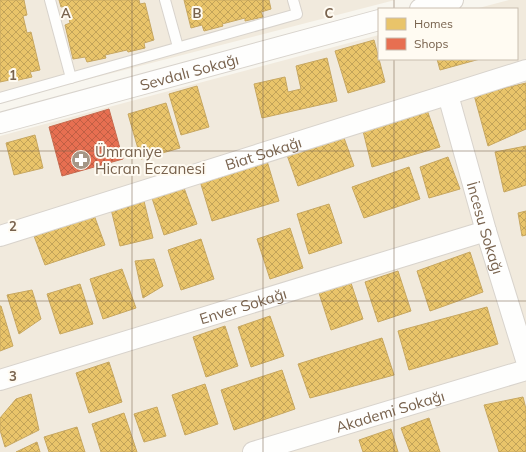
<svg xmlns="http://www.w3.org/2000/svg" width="526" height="452" viewBox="0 0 526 452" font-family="Mulish,sans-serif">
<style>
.residential{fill:#f1eadd}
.homes{fill:url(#homes-cross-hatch);stroke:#c7a761}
.shops{fill:url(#shops-cross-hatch);stroke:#c66b50}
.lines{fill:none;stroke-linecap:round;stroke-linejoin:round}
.lane-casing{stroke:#d8d3cc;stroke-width:12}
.street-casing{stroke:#d8d3cc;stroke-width:22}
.lane{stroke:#fefefd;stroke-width:10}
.street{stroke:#fefefd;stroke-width:20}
.grid{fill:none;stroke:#78624d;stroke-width:1;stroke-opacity:0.55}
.labels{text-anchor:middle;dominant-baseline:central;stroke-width:4;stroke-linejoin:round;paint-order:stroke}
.street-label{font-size:15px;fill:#78624d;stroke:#fffbf2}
.poi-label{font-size:15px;fill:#78624d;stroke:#fffbf2;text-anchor:start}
.grid-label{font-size:13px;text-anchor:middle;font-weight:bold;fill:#78624d;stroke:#fffbf2;stroke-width:4;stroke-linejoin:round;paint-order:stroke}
</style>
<defs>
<pattern id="homes-cross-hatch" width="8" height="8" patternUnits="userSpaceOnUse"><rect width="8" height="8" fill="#e9c46a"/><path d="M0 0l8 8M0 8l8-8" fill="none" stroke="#c2a359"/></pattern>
<pattern id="shops-cross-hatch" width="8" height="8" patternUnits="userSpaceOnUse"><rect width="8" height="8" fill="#e76f51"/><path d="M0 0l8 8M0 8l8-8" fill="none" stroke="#c05f45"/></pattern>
</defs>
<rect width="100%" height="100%" fill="#f8f6ef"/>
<g class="residential">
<polygon points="0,0 395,0 0,102"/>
<polygon points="509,0 526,0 526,452 0,452 0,136 379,35 379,59 517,59 517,9 475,9"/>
</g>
<g class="homes">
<polygon points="0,0 24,0 27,15 23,16 27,33 31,32 40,70 30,72 32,77 14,81 14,79 0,82"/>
<polygon points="59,0 139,0 140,4 145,3 154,40 144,43 145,48 128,52 127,50 105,55 106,58 87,62 85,57 73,59 65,25 70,23 66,6 61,7"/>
<polygon points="184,0 269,0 271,9 261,12 263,17 245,21 245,18 222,24 223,26 204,31 202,25 191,28"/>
<polygon points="374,40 385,82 348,93 335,51"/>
<polygon points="327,58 337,101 262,118 254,84 285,77 288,92 301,89 296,66"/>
<polygon points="437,59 480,59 440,70"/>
<polygon points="526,83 526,129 488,146 474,95"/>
<polygon points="197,86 209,127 181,135 169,94"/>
<polygon points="166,103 180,148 141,159 128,114"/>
<polygon points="426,107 440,147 372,167 362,127"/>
<polygon points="35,135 43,168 14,175 6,143"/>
<polygon points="343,135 354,166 298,186 287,155"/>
<polygon points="526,146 526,185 504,192 495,152"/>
<polygon points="448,157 460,189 429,198 420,167"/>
<polygon points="267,161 279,201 212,221 200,181"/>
<polygon points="409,167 420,199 364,218 352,187"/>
<polygon points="183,185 197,224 164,235 151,195"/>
<polygon points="143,197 153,238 120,246 110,205"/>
<polygon points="329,204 342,243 309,254 297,214"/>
<polygon points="526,211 526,235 522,236 518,213"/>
<polygon points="94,215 105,245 45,265 34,236"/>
<polygon points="290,228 303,268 270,279 257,239"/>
<polygon points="201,239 214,279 181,290 168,250"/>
<polygon points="470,252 483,292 430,311 417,271"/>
<polygon points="154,259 163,286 143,298 135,261"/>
<polygon points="122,269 136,308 103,319 90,279"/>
<polygon points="398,271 411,311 378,322 365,282"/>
<polygon points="350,280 363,319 331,330 318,290"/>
<polygon points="80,284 93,324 60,334 47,294"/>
<polygon points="32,290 41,319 19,334 7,295"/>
<polygon points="0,306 1,306 13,346 0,351"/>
<polygon points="487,307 498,344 409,370 398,331"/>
<polygon points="270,316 284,356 251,367 238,327"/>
<polygon points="225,326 238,366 206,377 193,337"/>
<polygon points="382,338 394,375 310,398 298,364"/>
<polygon points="109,362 122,402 89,413 76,373"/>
<polygon points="282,370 295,409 234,430 221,390"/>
<polygon points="205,384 218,424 185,435 172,395"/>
<polygon points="31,394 39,430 5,447 0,430 0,418 16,399"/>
<polygon points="523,397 526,409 526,452 499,452 484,405"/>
<polygon points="157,407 166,436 144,442 134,414"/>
<polygon points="124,413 137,452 101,452 92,424"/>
<polygon points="429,418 440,452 410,452 401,428"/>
<polygon points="77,427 85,452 49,452 44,437"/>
<polygon points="391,429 398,452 363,452 359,440"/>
<polygon points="37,442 40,452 16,452"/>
</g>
<polygon class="shops" points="109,109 123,159 62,176 49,127"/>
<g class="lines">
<g class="lane-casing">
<g id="lane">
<polyline points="50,0 71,78"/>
<polyline points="165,0 178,47"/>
<polyline points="0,98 297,14 293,0"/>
</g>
</g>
<g class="street-casing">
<g id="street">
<polyline points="420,9 453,0"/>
<path id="s1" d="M448,95L486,231L526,360"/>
<path id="s2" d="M0,123L379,20"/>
<path id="s3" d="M0,236L526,70"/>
<path id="s4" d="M0,380L486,231"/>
<path id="s5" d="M253,452L526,370"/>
</g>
</g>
<use href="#lane" class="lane"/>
<use href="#street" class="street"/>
</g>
<path class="grid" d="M132,0V452M263,0V452M394,0V9M394,59V452M0,151H526M0,301H526"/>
<defs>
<g id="pharmacy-disc" transform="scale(1)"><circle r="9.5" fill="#a59686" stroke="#fffbf2"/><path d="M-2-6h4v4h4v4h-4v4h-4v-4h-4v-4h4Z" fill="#fff"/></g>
</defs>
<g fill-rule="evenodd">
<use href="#pharmacy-disc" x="81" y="160"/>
</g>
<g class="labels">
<g class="street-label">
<text stroke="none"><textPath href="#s2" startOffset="196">Sevdalı Sokağı</textPath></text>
<text stroke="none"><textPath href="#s3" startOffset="276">Biat Sokağı</textPath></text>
<text stroke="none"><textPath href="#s1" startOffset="138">İncesu Sokağı</textPath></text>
<text stroke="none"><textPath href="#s4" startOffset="254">Enver Sokağı</textPath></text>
<text stroke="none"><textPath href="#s5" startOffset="143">Akademi Sokağı</textPath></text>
</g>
<g class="poi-label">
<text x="95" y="151">Ümraniye<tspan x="95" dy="17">Hicran Eczanesi</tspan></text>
</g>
</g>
<g class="grid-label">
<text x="66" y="18">A</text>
<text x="197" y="18">B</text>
<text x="329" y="18">C</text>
<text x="13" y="80">1</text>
<text x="13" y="231">2</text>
<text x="13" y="381">3</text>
</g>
<rect x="378" y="8" width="140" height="52" fill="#fffbf2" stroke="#c9beb0"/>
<rect x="386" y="18" width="20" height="12" fill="#e9c46a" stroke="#c9beb0"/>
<text x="414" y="28" font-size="12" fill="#78624d">Homes</text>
<rect x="386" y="38" width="20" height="12" fill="#e76f51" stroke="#c9beb0"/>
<text x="414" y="48" font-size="12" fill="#78624d">Shops</text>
</svg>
